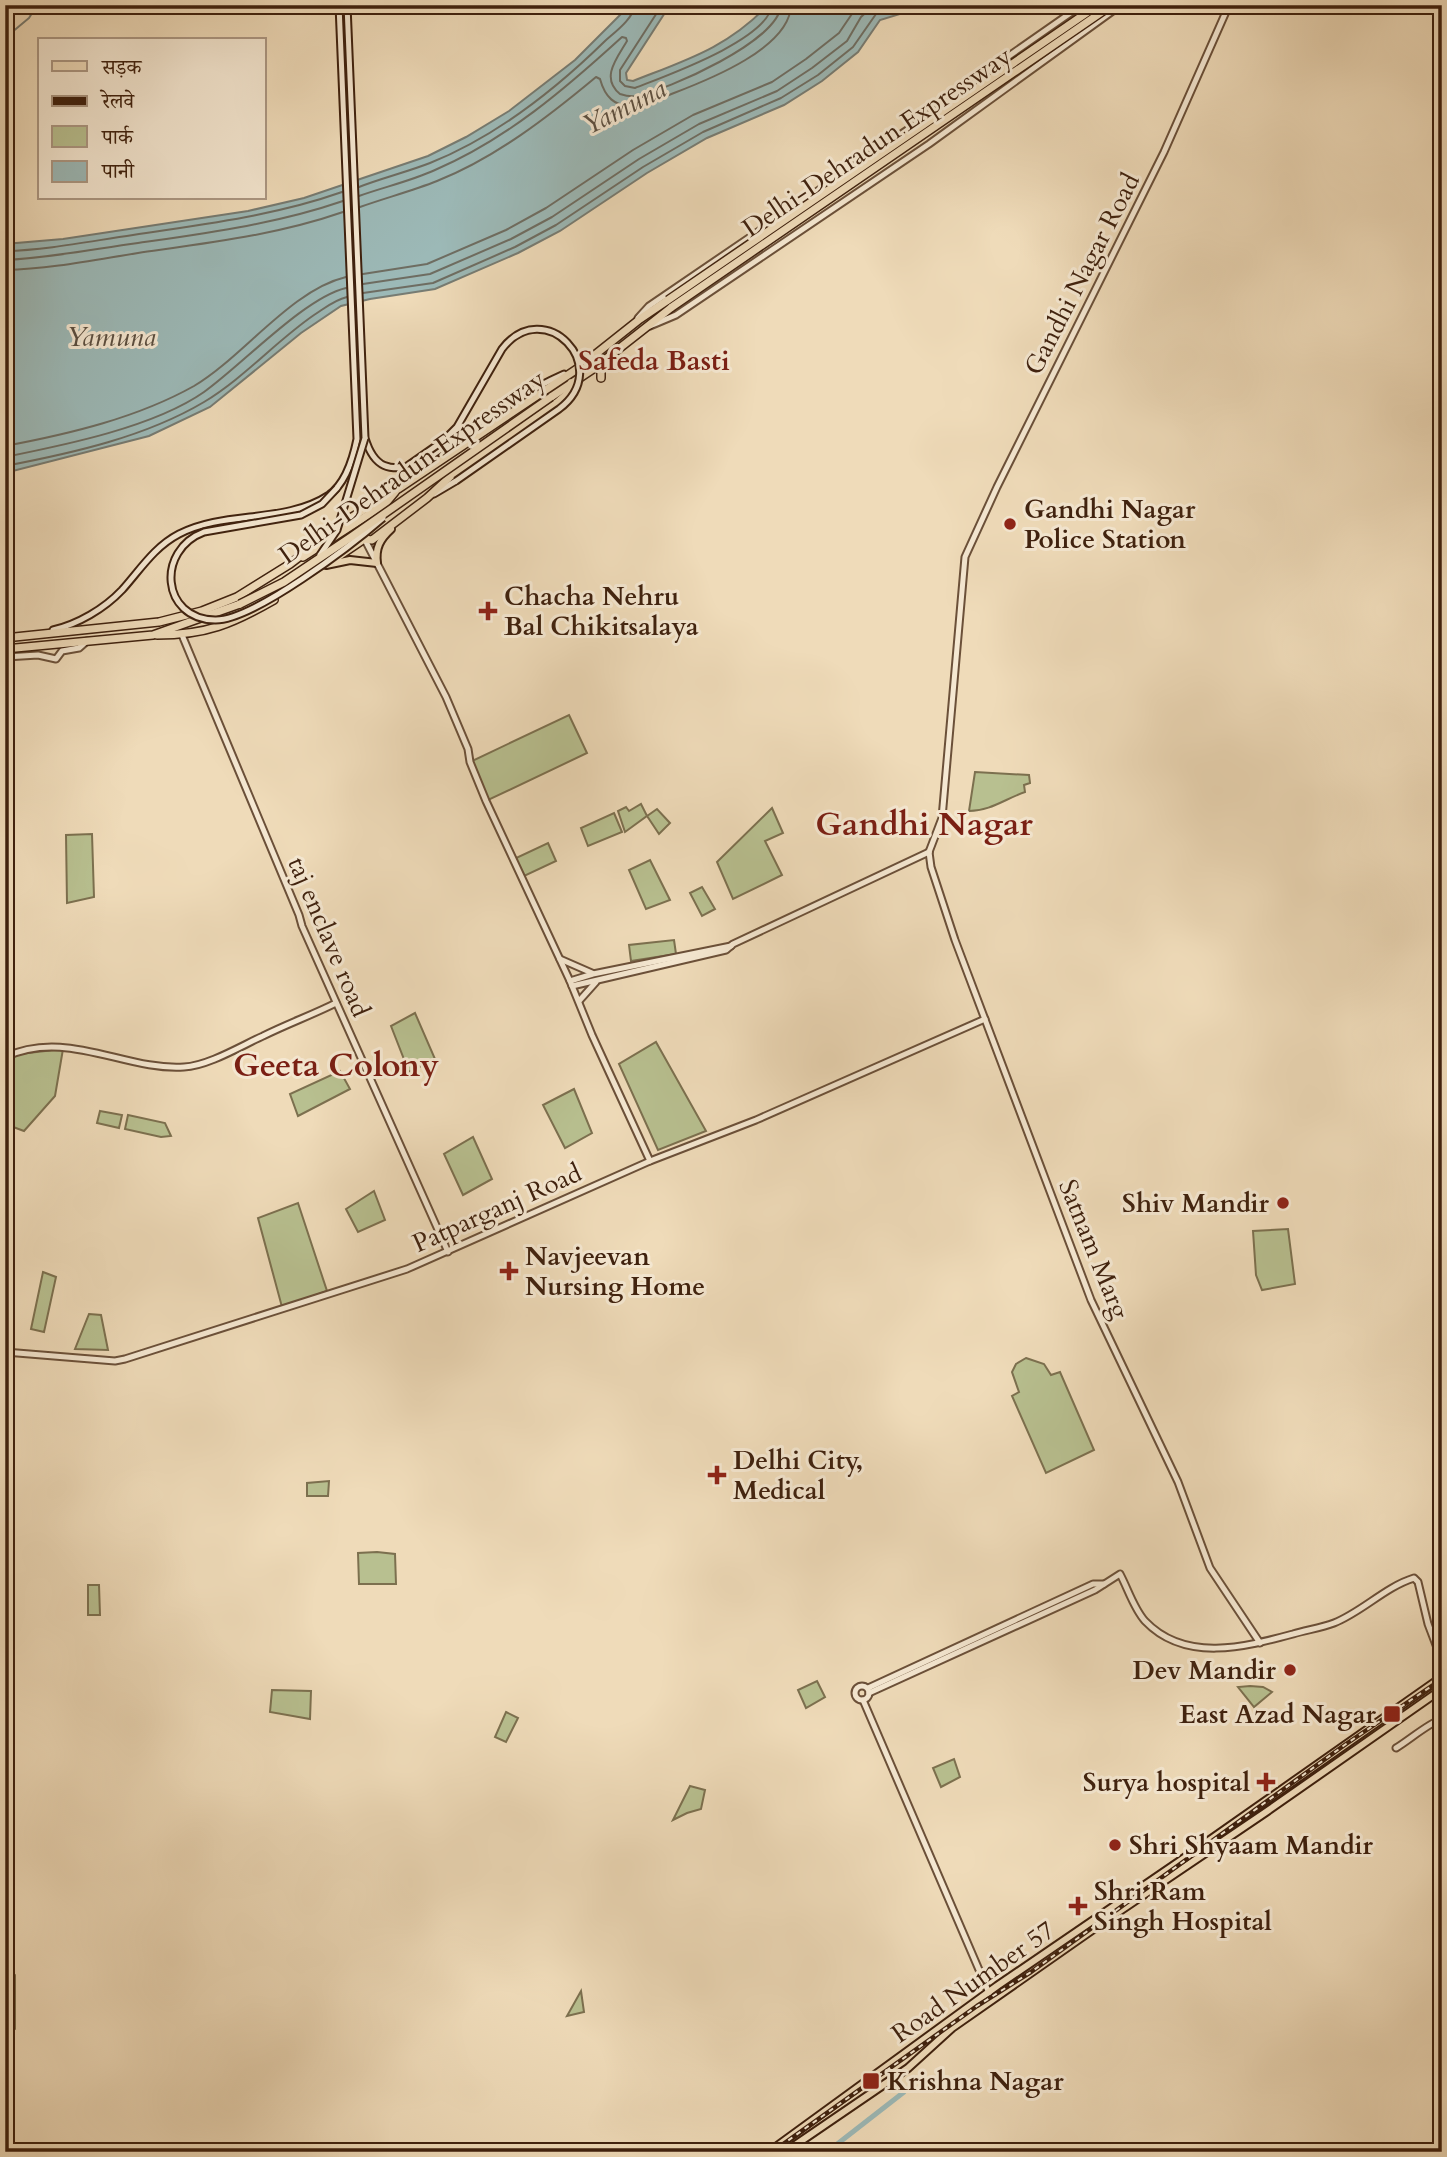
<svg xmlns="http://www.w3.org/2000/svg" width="1447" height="2157" viewBox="0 0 1447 2157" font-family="Cardo,'Noto Serif Devanagari',serif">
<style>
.green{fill:#b8c090;stroke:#7c704f;stroke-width:2}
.water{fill:#9cb9b7;stroke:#777c73;stroke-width:2}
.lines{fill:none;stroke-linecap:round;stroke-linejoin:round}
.shore{stroke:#6e6d62;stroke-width:2}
.stream{stroke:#777c73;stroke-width:2}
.canal{stroke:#9cb9b7;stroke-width:5}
.tertiary-casing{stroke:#6b5039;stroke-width:9}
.secondary-casing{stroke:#3f210e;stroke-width:9}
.primary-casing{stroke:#3f210e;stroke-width:10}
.trunk-casing{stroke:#3f210e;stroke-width:10}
.motorway-casing{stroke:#3f210e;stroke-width:10}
.tertiary{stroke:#f5e8d2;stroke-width:5}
.secondary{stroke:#f5e8d2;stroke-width:5}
.primary{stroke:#efdbb9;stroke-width:6}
.trunk{stroke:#efdbb9;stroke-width:7}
.motorway{stroke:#efdbb9;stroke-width:7}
.rail-casing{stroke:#3f210e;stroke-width:4.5}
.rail{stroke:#f5e8d2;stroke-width:2;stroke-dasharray:5;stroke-linecap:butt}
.secondary-bridge-casing{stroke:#3f210e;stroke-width:9;stroke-linecap:butt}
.motorway-bridge-casing{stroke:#3f210e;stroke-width:10;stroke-linecap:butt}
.secondary-bridge{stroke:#f5e8d2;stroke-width:5}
.motorway-bridge{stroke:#efdbb9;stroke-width:7}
.poi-dot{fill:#8f2418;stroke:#f5e8d2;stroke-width:2.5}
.labels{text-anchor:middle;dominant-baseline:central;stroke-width:6;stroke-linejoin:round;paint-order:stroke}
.street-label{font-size:26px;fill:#3f210e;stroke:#f5e8d2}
.poi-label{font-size:26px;font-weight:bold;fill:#3f210e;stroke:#f5e8d2;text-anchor:start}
.water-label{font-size:28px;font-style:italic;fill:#5b4f41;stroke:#f5e8d2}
.neighbourhood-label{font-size:28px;font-weight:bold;fill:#7a1f14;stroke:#f5e8d2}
.district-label{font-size:33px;font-weight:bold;fill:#7a1f14;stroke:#f5e8d2}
</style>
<rect width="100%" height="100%" fill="#efdbb9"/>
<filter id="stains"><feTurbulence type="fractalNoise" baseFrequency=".00286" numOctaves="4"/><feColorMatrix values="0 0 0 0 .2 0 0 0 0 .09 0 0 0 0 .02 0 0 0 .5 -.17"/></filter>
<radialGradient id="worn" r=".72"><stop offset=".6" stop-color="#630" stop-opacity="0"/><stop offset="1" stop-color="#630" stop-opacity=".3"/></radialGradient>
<g class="green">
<polygon points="569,715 587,753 486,801 470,762"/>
<path d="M975,772L1029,775L1030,783L1024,785L1025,792C1005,799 990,811 969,811Z"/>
<polygon points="641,804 647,816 657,809 670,823 659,834 647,816 625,832 618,811 626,807 629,811"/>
<polygon points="772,808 783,833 765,841 782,875 733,899 717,862"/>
<polygon points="614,813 622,832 588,846 581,828"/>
<polygon points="92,834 94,897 67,903 66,835"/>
<polygon points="548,843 556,861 522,877 514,859"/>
<polygon points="650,860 670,900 646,909 629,870"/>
<polygon points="702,887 715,909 702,916 690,893"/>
<polygon points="674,940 676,954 631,961 629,945"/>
<polygon points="415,1013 435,1059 409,1072 391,1026"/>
<polygon points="656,1042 706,1131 658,1150 619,1064"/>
<polygon points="63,1049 55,1096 24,1131 5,1124 5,1062 19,1054"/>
<polygon points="340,1071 350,1089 298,1116 290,1094"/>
<polygon points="574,1089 592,1133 565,1148 543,1105"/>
<polygon points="100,1111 122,1115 119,1128 97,1123"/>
<polygon points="128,1115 165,1123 171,1136 161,1137 125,1129"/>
<polygon points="473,1137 492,1179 463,1195 444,1154"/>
<polygon points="374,1191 385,1220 358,1232 346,1209"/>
<polygon points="298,1203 327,1291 282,1307 258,1218"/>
<polygon points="1288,1229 1295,1284 1262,1290 1256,1275 1253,1231"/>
<polygon points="43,1272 56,1277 44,1332 31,1329"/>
<polygon points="89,1314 101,1315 108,1350 75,1349"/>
<polygon points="1026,1358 1044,1364 1051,1375 1060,1372 1094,1450 1046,1473 1012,1396 1019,1392 1012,1372 1016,1364"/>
<polygon points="329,1481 328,1496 307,1496 307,1483"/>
<polygon points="377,1552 395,1554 396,1584 359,1584 358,1553"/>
<polygon points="88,1585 99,1585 100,1615 88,1615"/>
<polygon points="817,1681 825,1697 806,1708 798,1690"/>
<polygon points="1250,1686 1263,1687 1272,1692 1254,1707 1238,1687"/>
<polygon points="272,1690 311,1691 310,1719 270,1712"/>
<polygon points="506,1712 518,1718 506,1742 495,1737"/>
<polygon points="954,1759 960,1777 941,1787 933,1768"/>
<polygon points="690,1786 705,1790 701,1809 687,1813 673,1820"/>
<polygon points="15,1976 15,2029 8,2033 5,2030 5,1985"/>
<polygon points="581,1991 584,2012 567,2016"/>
</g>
<path class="water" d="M630,5H670L626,73L627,80L633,81C686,60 727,48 768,5H929L880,20L858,52L822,81L784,105L707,138L647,173L560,231L518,253L435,289L370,299L341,306L301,333L210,407L149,436L5,473V244L63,239L248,211L304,198L428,156L466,137L509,111L575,60Z"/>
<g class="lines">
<g class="shore">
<path d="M662,5L620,70V81L625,86L635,88C665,76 768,40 772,5"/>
<path d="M359,187C382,178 407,172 430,163C495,137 555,90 605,41C615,32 633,19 635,5"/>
<path d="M359,196C384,187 411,181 435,170C507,139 565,89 622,37L626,38L627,41C617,58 600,78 620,94C626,96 631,97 636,96C668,90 779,41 781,5"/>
<path d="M360,207C385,198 412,191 437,181C495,158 548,117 596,77L600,79C605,97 614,106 633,107C647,106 661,98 674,93C708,80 790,48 791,5"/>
<path d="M5,251C48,250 91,241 133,235C204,224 274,216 342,192"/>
<path d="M5,260C50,258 94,249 138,243C208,233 276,224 343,201"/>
<path d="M5,270C50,269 94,260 138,253C208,243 277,235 343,212"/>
<polyline points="363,274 427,264 506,230 546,208 633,150 693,115 772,82 806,59 839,33 858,5"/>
<polyline points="363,284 430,274 511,239 552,217 639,159 699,124 777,91 812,68 847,41 861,17 874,5"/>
<polyline points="363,293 433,283 515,247 556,225 643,167 703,132 781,98 818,75 853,47 876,14 888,8 907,5"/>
<path d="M5,446C69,434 137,418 194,386C243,357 291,290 346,277"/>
<path d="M5,457C65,445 154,427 204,392C242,365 304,298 346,288"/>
<path d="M5,466C73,453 145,437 204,402C244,378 276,341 314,315C325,308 334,300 347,297"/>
</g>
<polyline class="stream" points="5,38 29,18 37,5"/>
<polyline class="canal" points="827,2152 904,2092"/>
<g class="tertiary-casing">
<g id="tertiary">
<polyline points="638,318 649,306 976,83 996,65 1082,5"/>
<polyline points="650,326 676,315 929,144 1121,5"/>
<polyline points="364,538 446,697 468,749 470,762 486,801 570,981 592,1035 650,1161"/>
<polyline points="182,635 299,915 302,926 448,1252"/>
<polyline points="6,657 38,655 56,659 62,651 79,648 87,641"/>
<polyline points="929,852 942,818 965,557 997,487 1164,152 1229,5"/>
<polyline points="929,852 931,867 955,940 1091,1300 1178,1482 1210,1568 1260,1643"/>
<polyline points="560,959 592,973"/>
<polyline points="570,981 593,974 731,946"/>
<polyline points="572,986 726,950 733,944 929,852"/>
<polyline points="579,1001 596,982"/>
<path d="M5,1057C66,1028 125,1071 184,1067C208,1066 241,1046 263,1036C287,1024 312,1015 336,1003"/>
<polyline points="5,1352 115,1361 125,1359 407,1269 650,1161 756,1120 985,1019"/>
<circle cx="862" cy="1693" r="7"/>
<polyline points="868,1688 1093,1584 1104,1584"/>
<path d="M869,1693L1095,1590L1120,1574C1128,1589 1134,1609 1145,1621C1185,1663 1245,1647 1293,1634C1306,1630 1321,1628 1334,1623C1362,1612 1385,1587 1414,1578L1418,1582L1428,1624L1442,1661"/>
<polyline points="863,1700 989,1993"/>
<path d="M1396,1748C1408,1741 1430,1722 1442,1719"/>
</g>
</g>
<g class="secondary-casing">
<g id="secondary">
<path d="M347,5L365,438C374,468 389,472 418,465C465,433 512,397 564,374"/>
<polyline points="434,494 456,481"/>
<path d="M53,630C78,624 104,609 122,590C140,570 154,547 179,534C225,510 285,524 329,495C346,483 353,459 357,439L339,5"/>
</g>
</g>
<g class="primary-casing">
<g id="primary">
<path d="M326,565L350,560L377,563C375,548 380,539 391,529"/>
<polyline points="769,2152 997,1986 1180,1861 1442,1677"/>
<polyline points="785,2152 908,2068 952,2028 1105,1921 1266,1812 1442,1689"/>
</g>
</g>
<g class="trunk-casing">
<g id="trunk">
<polyline points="601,378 601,362"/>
<polyline points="303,557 385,504 395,492"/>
<polyline points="336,558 364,539 372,540 427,498 452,475 558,402 566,395 571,383"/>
<path d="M157,635C206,635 232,624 274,600"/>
</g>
</g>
<g class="motorway-casing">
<g id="motorway">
<polyline points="551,397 593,369 672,307"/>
<polyline points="5,638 159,622 202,611 237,597 290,564 352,517 398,489 577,369 640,319 668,300"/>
<polyline points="5,649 153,635 240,604"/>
</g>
</g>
<use href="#tertiary" class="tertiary"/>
<use href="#secondary" class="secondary"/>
<use href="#primary" class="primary"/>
<use href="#trunk" class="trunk"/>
<use href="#motorway" class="motorway"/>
<g class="rail-casing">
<polyline id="rail" points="772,2152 977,2006 1031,1972 1346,1744 1442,1679"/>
</g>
<use href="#rail" class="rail"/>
<g class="secondary-bridge-casing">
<g id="secondary-bridge">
<path d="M403,469L443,441L457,427L502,349C544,294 615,367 559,409L456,481"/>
<path d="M337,488L322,504L301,515L204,532C156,550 161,619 215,620C253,621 353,544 383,518"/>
<polyline points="320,555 337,530 365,438"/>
</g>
</g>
<g class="motorway-bridge-casing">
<g id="motorway-bridge">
<polyline points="668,300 1098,5"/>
<polyline points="672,307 1112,5"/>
<polyline points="240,604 284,582 351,537 551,397"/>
</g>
</g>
<use href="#secondary-bridge" class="secondary-bridge"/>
<use href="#motorway-bridge" class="motorway-bridge"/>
</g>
<g class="poi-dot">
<circle cx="1010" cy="524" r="7"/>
<path d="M484.5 600.5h7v7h7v7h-7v7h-7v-7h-7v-7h7z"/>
<circle cx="1283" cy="1203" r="7"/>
<path d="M505.5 1260.5h7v7h7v7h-7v7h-7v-7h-7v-7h7z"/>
<path d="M713.5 1464.5h7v7h7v7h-7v7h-7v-7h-7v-7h7z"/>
<circle cx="1290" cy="1670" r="7"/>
<rect x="1383" y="1705" width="18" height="18" rx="3.5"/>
<path d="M1262.5 1771.5h7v7h7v7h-7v7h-7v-7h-7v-7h7z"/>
<circle cx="1115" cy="1845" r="7"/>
<path d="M1074.5 1895.5h7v7h7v7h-7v7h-7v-7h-7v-7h7z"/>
<rect x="862" y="2072" width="18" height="18" rx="3.5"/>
</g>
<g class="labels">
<g class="street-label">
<text transform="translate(877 142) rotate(-34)">Delhi-Dehradun Expressway</text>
<text transform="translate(1082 274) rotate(-63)">Gandhi Nagar Road</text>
<text transform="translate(412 467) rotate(-35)">Delhi-Dehradun Expressway</text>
<text transform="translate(329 937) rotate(67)">taj enclave road</text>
<text transform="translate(497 1208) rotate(-24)">Patparganj Road</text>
<text transform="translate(1094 1249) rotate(68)">Satnam Marg</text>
<text transform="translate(973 1982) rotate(-35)">Road Number 57</text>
</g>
<g class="poi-label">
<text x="1024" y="509">Gandhi Nagar<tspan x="1024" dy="30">Police Station</tspan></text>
<text x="504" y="596">Chacha Nehru<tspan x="504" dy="30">Bal Chikitsalaya</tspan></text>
<text x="1269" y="1203" text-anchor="end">Shiv Mandir</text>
<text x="525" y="1256">Navjeevan<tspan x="525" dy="30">Nursing Home</tspan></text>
<text x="733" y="1460">Delhi City,<tspan x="733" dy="30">Medical</tspan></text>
<text x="1276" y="1670" text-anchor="end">Dev Mandir</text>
<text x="1376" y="1714" text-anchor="end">East Azad Nagar</text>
<text x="1250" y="1782" text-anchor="end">Surya hospital</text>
<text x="1129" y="1845">Shri Shyaam Mandir</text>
<text x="1094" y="1891">Shri Ram<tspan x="1094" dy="30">Singh Hospital</tspan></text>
<text x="887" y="2081">Krishna Nagar</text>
</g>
<g class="water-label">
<text transform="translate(624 107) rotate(-27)">Yamuna</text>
<text x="111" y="337">Yamuna</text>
</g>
<g class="neighbourhood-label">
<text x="654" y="361">Safeda Basti</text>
</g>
<g class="district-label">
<text x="924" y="824">Gandhi Nagar</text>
<text x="336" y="1065">Geeta Colony</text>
</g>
</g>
<rect width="1447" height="2157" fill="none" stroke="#efdbb9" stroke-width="28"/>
<rect x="7" y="7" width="1433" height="2143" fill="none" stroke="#3f210e" stroke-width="3.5"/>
<rect x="14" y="14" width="1419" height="2129" fill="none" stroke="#3f210e" stroke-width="2"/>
<rect x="38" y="38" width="228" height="161" fill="#f5e8d2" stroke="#ac9884" stroke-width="2"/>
<rect x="52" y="61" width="35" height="10" fill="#efdbb9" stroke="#ac9884" stroke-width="2"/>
<text x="102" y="74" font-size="21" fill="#3f210e">सड़क</text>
<rect x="52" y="96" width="35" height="10" fill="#3f210e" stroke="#ac9884" stroke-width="2"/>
<text x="102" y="108" font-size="21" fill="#3f210e">रेलवे</text>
<rect x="52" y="126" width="35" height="21" fill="#b8c090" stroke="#ac9884" stroke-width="2"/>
<text x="102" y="144" font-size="21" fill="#3f210e">पार्क</text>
<rect x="52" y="161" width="35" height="21" fill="#9cb9b7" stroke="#ac9884" stroke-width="2"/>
<text x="102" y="178" font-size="21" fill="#3f210e">पानी</text>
<rect width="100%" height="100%" filter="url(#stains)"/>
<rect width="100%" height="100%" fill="url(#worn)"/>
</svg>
